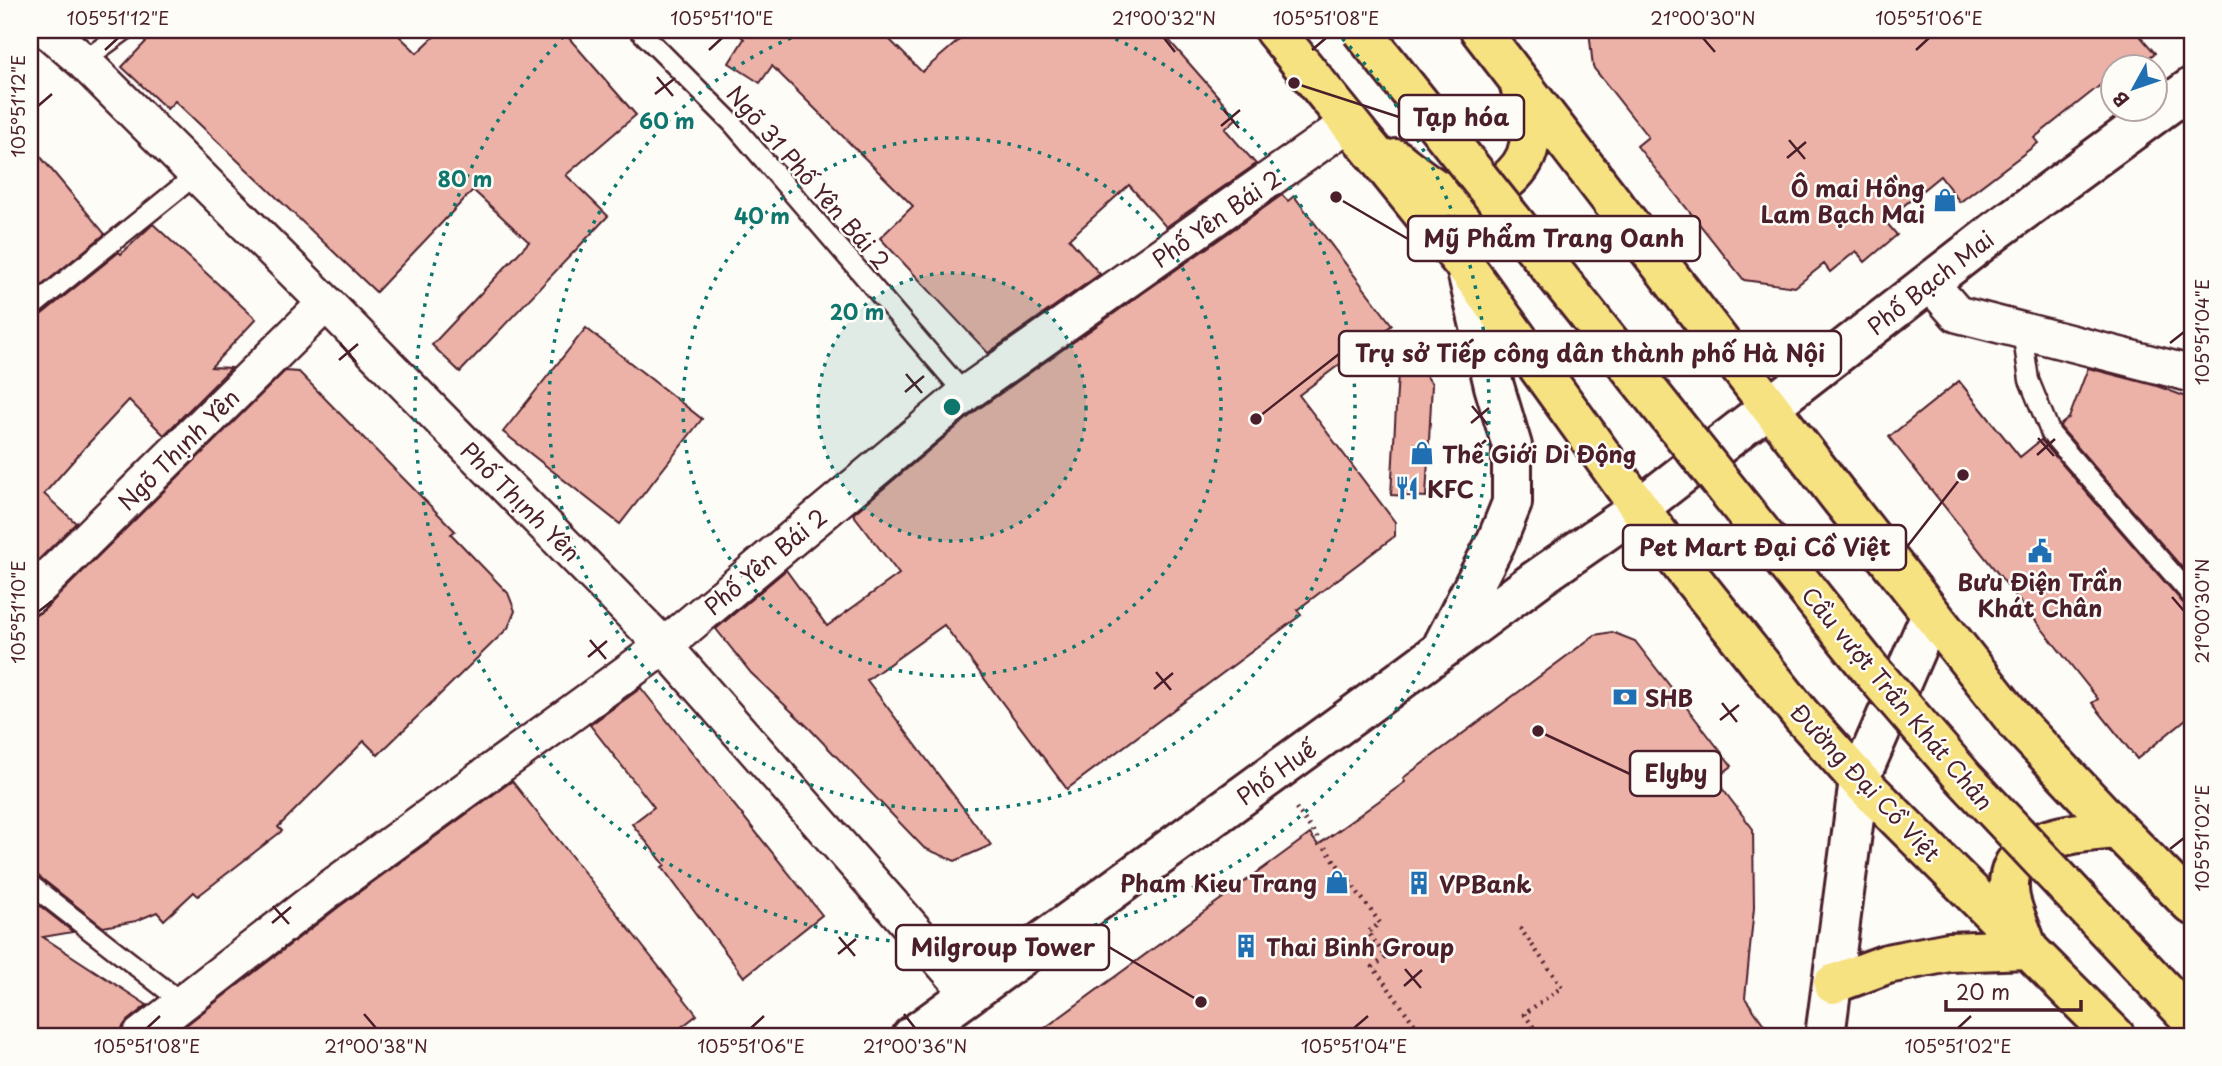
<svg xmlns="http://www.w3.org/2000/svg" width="2222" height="1066" viewBox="0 0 2222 1066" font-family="'Playpen Sans',sans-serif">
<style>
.building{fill:#ecb2a7;stroke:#4a1f2b;stroke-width:2}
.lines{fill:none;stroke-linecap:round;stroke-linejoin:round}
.lane-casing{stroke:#4a1f2b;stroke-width:23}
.street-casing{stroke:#4a1f2b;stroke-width:40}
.secondary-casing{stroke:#4a1f2b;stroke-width:44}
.primary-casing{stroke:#4a1f2b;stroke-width:44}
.path{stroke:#4a1f2b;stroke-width:4.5;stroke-dasharray:2 5;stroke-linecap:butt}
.lane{stroke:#fdfcf7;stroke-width:18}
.street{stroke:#fdfcf7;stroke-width:35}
.secondary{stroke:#fdfcf7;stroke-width:38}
.primary{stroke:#f7e281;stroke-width:38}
.primary-bridge-casing{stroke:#4a1f2b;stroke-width:44;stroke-linecap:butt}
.primary-bridge{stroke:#f7e281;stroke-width:38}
.ticks{fill:none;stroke:#4a1f2b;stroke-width:2.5}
.ring{fill:none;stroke:#0f766e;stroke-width:3.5;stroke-dasharray:3.5 7}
.labels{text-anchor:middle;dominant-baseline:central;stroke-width:5;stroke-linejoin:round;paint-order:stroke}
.street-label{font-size:23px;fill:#4a1f2b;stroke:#fdfcf7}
.poi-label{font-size:23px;font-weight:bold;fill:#4a1f2b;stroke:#fdfcf7;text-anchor:start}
.centre{fill:#0f766e;stroke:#fdfcf7;stroke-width:3.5}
.ring-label{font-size:21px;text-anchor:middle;font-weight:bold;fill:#0f766e;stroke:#fdfcf7;stroke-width:5;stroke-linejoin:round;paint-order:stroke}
.leader{fill:none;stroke:#4a1f2b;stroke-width:2.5}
.callout-dot{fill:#4a1f2b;stroke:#fdfcf7;stroke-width:2.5}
.callout{fill:#fdfcf7;stroke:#4a1f2b;stroke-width:2.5}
.callout-label{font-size:24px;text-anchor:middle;font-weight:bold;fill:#4a1f2b}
.neatline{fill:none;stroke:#4a1f2b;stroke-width:2.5}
.ticks-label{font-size:18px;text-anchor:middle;fill:#4a1f2b}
</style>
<rect width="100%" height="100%" fill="#fdfcf7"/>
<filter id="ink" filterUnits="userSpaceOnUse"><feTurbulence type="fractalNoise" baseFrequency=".0143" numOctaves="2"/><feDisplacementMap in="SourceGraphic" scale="14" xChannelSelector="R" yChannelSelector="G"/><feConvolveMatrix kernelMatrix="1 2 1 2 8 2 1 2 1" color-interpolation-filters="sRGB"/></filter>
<g filter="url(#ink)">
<g class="building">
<polygon points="157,30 393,30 417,53 441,30 562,30 636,115 566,175 608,216 460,372 432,345 529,242 473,190 376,292 175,101 167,109 122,67"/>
<polygon points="735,30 880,30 922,72 971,30 1160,30 1237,118 1225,129 1256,164 1166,227 1129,185 1069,239 1100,274 988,353 880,238 913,206 772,66 760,83 729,63 744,39"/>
<polygon points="1589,30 2135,30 2155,53 2137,66 2113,66 2113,84 2108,79 2034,138 2038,143 1960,202 1940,176 1885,221 1897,235 1865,262 1856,251 1830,272 1824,264 1795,287 1744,280 1637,146 1648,137 1593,67"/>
<polygon points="30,144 105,234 30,295"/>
<polygon points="1282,195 1288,201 1294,196 1392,325 1299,395 1395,522 1395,536 1297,610 1301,615 1067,789 944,625 867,680 991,845 955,861 924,848 809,728 751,673 716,629 786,570 827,626 899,574 853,514 977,410"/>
<polygon points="153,224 256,319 211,367 231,368 164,435 129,400 87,445 44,494 76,523 30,568 30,320 37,318 119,252 121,254"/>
<polygon points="586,328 702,419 620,524 503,432"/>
<polygon points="1400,337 1432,384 1426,497 1391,495"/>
<polygon points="2088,368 2157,386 2192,399 2192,579 2061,428 2060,425 2069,418"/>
<polygon points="285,371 299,372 455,531 451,534 508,593 515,611 508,628 378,755 364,741 278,827 282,831 198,896 194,892 164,920 157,912 136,921 103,927 37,875 30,873 30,616 36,615 44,610"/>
<polygon points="1959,381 2020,457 2041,440 2183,603 2192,607 2192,714 2137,759 2092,703 2098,699 1889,437"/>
<polygon points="1612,632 1635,641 1732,766 1715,779 1753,829 1754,908 1745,998 1772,1036 1034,1036 1310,834 1318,845 1405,782 1403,778 1595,635"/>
<polygon points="641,688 822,915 744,977 662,867 665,865 632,824 654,807 590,725"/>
<polygon points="512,781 697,1015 670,1036 172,1036 340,906"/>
<polygon points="30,898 73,932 43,937 147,1005 127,1021 122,1028 120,1036 30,1036"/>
</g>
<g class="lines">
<g class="lane-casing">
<g id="lane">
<polyline points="639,30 732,123 965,394"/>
<polyline points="83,61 126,30"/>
<polyline points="30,309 197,174"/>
<polyline points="2022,331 2029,380 2051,434 2192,596"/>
<polyline points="30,884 183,1003"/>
</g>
</g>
<g class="street-casing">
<g id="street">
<polyline points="47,30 83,61 326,303 664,646 971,995"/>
<polyline points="1930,283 1957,314 2192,374"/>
<polyline points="30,596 326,303"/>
<polyline points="140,1036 328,890 664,646 965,394 1349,123"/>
</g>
</g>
<g class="secondary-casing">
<g id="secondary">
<polyline points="1444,643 1497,540 1512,503 1512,446 1494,386 1466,267"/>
<polyline points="912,1036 1359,711 1537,579 1639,508 1997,230 2192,87"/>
<polyline points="1825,1036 1859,780 1931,614"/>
</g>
</g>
<g class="primary-casing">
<g id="primary">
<polyline points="1274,30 1466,267 1678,561 1801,715 1859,780 2115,1036"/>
<polyline points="1480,30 1837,494 2018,724 2117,829 2192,905"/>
<path d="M1396,159C1413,172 1439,196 1461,198C1489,200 1525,173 1529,145C1533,125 1525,105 1520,86"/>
<path d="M2026,944C2021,929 2013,913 2010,898C1999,834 2075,834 2117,829"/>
<polyline points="1833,984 1887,964 1949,952 2028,949"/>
</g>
</g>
<g class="path">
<polyline points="1296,808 1380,923 1368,932 1386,957 1373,967 1423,1036"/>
<polyline points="1520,928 1562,987 1524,1014 1540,1036"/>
</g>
<use href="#lane" class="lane"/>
<use href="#street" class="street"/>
<use href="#secondary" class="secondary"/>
<use href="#primary" class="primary"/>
<g class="primary-bridge-casing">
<polyline id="primary-bridge" points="1361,30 1870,669 1964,778 2192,1020"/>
</g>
<use href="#primary-bridge" class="primary-bridge"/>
</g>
</g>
<path class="ticks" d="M1164,38L1175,52M1703,38L1715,52M105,50L118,38M709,50L722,38M1312,50L1326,38M1916,50L1929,38M657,77L673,96M655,94L674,79M38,106L52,94M1223,109L1239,128M1221,126L1240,110M1789,140L1805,159M1787,158L1806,142M340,343L356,362M2170,343L2184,332M339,360L358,344M906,374L922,393M905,392L924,376M1472,406L1488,425M1471,423L1489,408M2038,438L2054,456M2037,455L2055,439M2172,597L2184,611M38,612L52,601M590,640L606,659M588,657L607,641M1156,672L1171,690M1154,689L1173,673M1722,703L1737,722M1720,720L1739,705M2170,849L2184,838M273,906L289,924M272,923L291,907M839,937L855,956M838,954L856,939M1405,969L1421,988M1404,986L1422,970M364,1014L376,1028M904,1014L915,1028M147,1028L160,1016M751,1028L764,1016M1354,1028L1368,1016M1958,1028L1971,1016"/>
<circle cx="952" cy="407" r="134" fill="#0f766e" fill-opacity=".12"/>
<g class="ring">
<circle cx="952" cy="407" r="134"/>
<circle cx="952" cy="407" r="269"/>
<path d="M1096 31A403 403 0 1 1 808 31"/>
<path d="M1335 31A537 537 0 1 1 569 31"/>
</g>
<defs>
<g id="shop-bare" transform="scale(1.89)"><path d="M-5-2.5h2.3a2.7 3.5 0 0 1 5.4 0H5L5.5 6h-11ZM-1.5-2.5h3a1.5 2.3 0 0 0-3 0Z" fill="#1f6fb2" stroke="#fdfcf7" stroke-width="2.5" paint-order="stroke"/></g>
<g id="restaurant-bare" transform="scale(1.89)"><path d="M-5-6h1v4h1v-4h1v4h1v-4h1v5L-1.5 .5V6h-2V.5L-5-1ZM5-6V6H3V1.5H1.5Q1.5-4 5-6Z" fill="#1f6fb2" stroke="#fdfcf7" stroke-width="2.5" paint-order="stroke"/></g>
<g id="civic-bare" transform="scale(1.89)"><path d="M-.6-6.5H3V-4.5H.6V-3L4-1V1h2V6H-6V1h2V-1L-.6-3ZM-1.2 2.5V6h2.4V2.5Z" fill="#1f6fb2" stroke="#fdfcf7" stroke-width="2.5" paint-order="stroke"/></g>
<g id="bank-bare" transform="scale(1.89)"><path d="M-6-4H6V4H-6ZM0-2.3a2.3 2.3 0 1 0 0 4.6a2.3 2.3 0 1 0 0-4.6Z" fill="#1f6fb2" stroke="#fdfcf7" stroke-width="2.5" paint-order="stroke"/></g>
<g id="building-bare" transform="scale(1.89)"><path d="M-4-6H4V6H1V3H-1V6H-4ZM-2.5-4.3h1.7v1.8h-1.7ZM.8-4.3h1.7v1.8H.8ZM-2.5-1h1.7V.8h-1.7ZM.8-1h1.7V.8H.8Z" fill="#1f6fb2" stroke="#fdfcf7" stroke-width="2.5" paint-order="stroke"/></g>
</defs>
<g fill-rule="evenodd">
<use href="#shop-bare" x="1945" y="200"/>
<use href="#shop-bare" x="1422" y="453"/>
<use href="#restaurant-bare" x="1407" y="488"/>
<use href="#civic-bare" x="2040" y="551"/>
<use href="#bank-bare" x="1625" y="697"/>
<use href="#shop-bare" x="1337" y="882"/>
<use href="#building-bare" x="1419" y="883"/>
<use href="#building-bare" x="1246" y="946"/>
</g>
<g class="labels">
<g class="street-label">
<text transform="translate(809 177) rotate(49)">Ngõ 31 Phố Yên Bái 2</text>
<text transform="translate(1216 218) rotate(-35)">Phố Yên Bái 2</text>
<text transform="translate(1930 282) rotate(-38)">Phố Bạch Mai</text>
<text transform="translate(178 449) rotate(-45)">Ngõ Thịnh Yên</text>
<text transform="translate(521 501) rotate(45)">Phố Thịnh Yên</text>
<text transform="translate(765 561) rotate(-40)">Phố Yên Bái 2</text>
<text transform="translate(1898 698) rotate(50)">Cầu vượt Trần Khát Chân</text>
<text transform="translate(1276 772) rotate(-36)">Phố Huế</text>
<text transform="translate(1866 782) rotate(47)">Đường Đại Cồ Việt</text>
</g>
<g class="poi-label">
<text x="1925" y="187" text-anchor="end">Ô mai Hồng<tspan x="1925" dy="26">Lam Bạch Mai</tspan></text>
<text x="1442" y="453">Thế Giới Di Động</text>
<text x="1427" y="488">KFC</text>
<text x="2040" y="581" text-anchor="middle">Bưu Điện Trần<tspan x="2040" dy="26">Khát Chân</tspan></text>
<text x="1645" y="697">SHB</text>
<text x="1317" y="882" text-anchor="end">Pham Kieu Trang</text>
<text x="1439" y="883">VPBank</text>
<text x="1266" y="946">Thai Binh Group</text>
</g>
</g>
<circle cx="952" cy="407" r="10" class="centre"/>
<g class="ring-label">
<text x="667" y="129">60 m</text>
<text x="465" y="187">80 m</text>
<text x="762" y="224">40 m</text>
<text x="857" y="320">20 m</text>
</g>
<path class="leader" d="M1294 83L1399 117M1336 197L1408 239M1256 419L1339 354M1963 475L1906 548M1538 731L1630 774M1201 1002L1109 947"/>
<g class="callout-dot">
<circle cx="1294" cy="83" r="7"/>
<circle cx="1336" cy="197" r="7"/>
<circle cx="1256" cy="419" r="7"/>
<circle cx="1963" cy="475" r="7"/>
<circle cx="1538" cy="731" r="7"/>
<circle cx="1201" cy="1002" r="7"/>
</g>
<g class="callout">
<rect x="1399" y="95" width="125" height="45" rx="7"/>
<rect x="1408" y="216" width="292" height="45" rx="7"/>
<rect x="1339" y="331" width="502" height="45" rx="7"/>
<rect x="1623" y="525" width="283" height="45" rx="7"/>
<rect x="1630" y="751" width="91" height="45" rx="7"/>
<rect x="896" y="925" width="213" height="45" rx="7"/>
</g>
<g class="callout-label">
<text x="1461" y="126">Tạp hóa</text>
<text x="1554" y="247">Mỹ Phẩm Trang Oanh</text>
<text x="1590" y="362">Trụ sở Tiếp công dân thành phố Hà Nội</text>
<text x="1765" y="556">Pet Mart Đại Cồ Việt</text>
<text x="1676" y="782">Elyby</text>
<text x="1003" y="956">Milgroup Tower</text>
</g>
<rect width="2222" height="1066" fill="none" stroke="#fdfcf7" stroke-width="77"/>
<g transform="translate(2134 88) rotate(230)"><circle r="33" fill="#fdfcf7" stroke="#b5a4a5" stroke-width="2"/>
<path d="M0-5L12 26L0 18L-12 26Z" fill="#1f6fb2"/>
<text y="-10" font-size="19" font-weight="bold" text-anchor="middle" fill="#4a1f2b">B</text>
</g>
<path d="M1946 1000v10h135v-10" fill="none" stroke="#4a1f2b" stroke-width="3.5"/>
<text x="1956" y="1000" font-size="21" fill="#4a1f2b" stroke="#fdfcf7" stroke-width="5" paint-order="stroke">20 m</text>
<rect x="38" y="38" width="2146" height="990" class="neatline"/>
<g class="ticks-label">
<text x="118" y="25">105°51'12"E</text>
<text x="722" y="25">105°51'10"E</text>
<text x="1164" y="25">21°00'32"N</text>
<text x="1326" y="25">105°51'08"E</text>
<text x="1703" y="25">21°00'30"N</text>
<text x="1929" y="25">105°51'06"E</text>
<text transform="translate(19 106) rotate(-90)" y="6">105°51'12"E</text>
<text transform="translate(2203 332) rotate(-90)" y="6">105°51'04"E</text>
<text transform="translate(2203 611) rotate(-90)" y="6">21°00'30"N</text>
<text transform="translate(19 612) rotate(-90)" y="6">105°51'10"E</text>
<text transform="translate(2203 838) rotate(-90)" y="6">105°51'02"E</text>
<text x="147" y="1053">105°51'08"E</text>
<text x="376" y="1053">21°00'38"N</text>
<text x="751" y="1053">105°51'06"E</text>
<text x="915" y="1053">21°00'36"N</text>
<text x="1354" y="1053">105°51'04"E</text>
<text x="1958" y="1053">105°51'02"E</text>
</g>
</svg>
